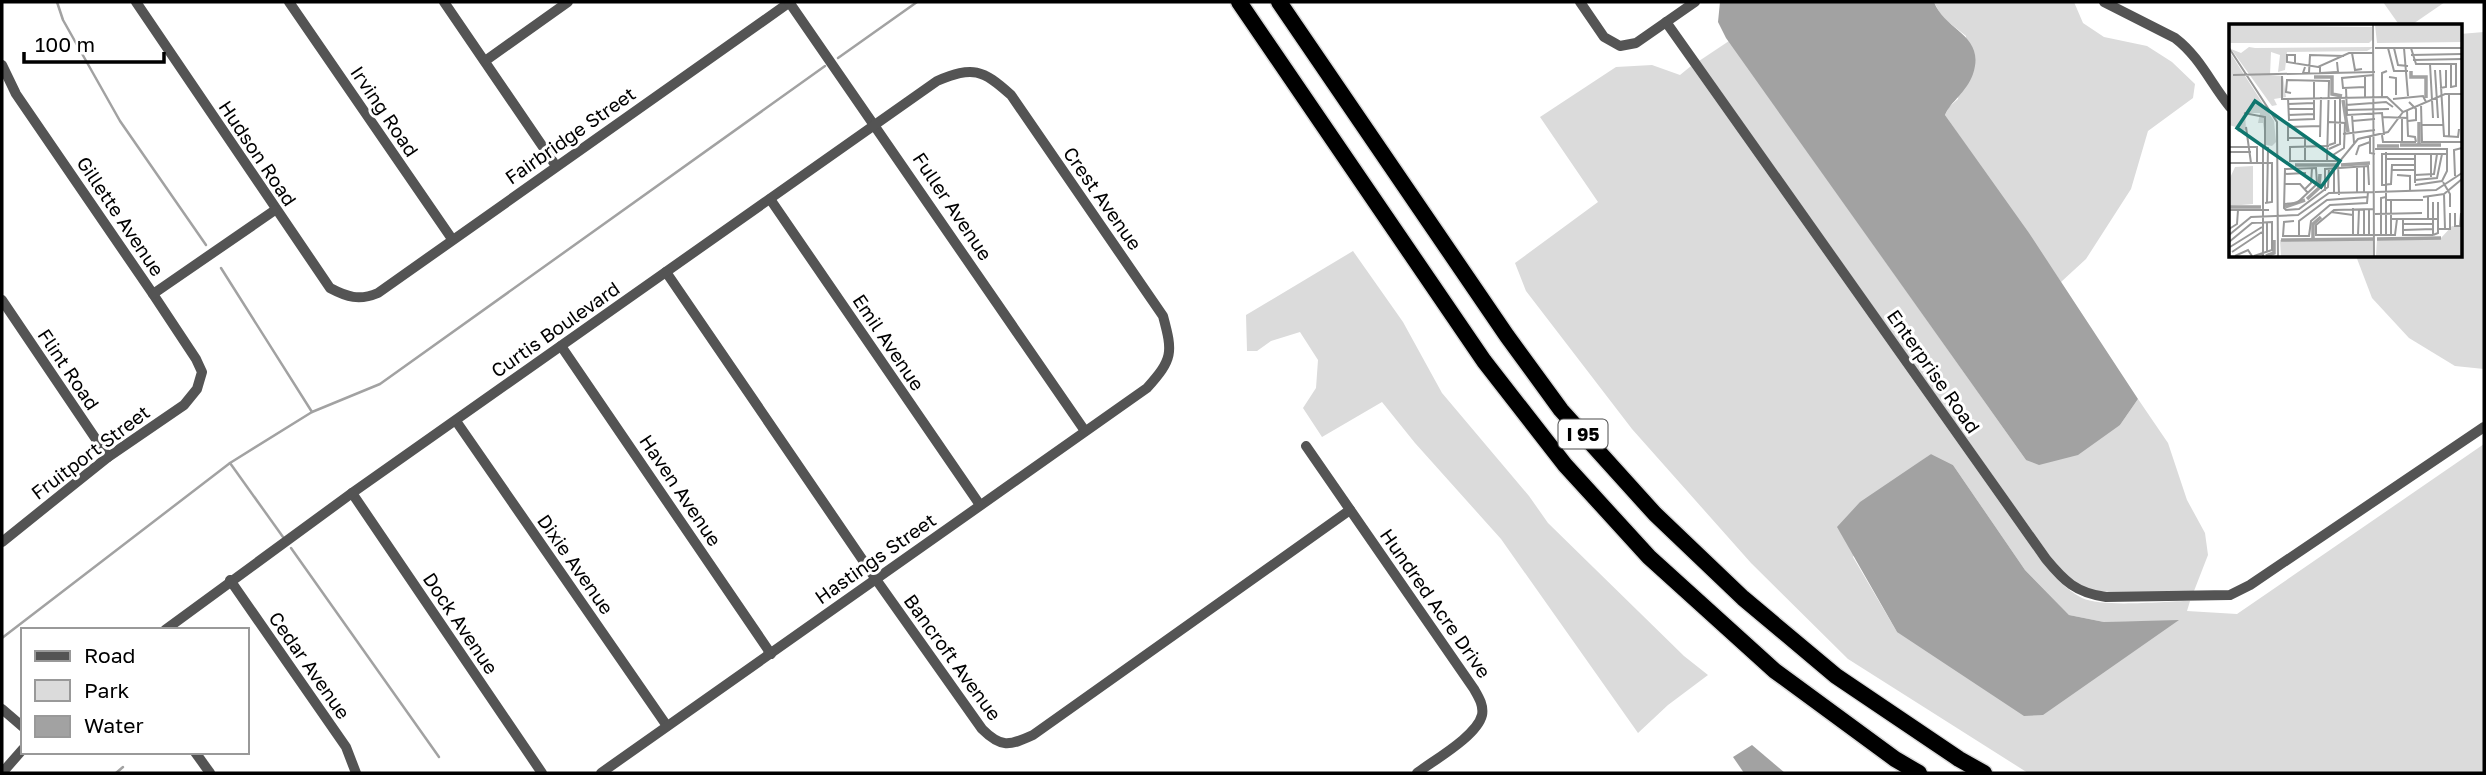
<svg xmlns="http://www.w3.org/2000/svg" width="2486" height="775" viewBox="0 0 2486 775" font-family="'Golos Text',sans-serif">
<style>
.green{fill:#dbdbdb;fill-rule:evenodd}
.water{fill:#a2a2a2}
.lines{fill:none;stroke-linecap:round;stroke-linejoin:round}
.stream{stroke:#a2a2a2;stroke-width:2.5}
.highway-casing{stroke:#dbdbdb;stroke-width:19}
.minor{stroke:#545454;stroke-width:10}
.highway{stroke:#000;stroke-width:16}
.labels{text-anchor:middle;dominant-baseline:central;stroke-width:6;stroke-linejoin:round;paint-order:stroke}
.shield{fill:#fff;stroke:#4c4c4c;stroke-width:2}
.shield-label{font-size:18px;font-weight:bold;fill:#000}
.street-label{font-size:19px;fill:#000;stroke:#fff}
.inset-river{fill:none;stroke:#a2a2a2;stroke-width:3.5}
.inset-road{fill:none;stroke:#999;stroke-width:2}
.view{fill:#0f766e;fill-opacity:0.15;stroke:#0f766e;stroke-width:3.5}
.inset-edge{fill:none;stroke:#000;stroke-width:3.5}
</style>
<rect width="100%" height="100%" fill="#fff"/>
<g class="green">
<polygon points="1934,2 2074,2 2083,23 2104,37 2147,46 2172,62 2195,84 2193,98 2148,131 2131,189 2086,259 2061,282 1945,115 1949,107 1958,99 1966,36 1942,17"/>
<polygon points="2383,2 2445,2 2410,26 2400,26"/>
<polygon points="2484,32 2484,369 2455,366 2409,338 2372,298 2356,256 2460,256 2460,34"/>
<path d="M1729,41L2026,460L2120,425L2138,399L2168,443L2187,500L2205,533L2208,555L2194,591C2171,591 2104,596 2086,588C2071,582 2060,569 2050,556L1699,61Z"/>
<path d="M1652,65L1680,75L1691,66L2042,562C2054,576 2065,589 2082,598C2103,608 2165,601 2190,601L2187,611L2237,614L2484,444V773H2028L1848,659L1751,563L1632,429L1526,291L1515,263L1598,202L1540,117L1616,67ZM1931,454L1953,465L2025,570L2069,615L2104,622L2178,621L1897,632L1853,557L1905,473Z"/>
<polygon points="1353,251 1403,322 1442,393 1529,496 1548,523 1684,656 1708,675 1668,705 1638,733 1501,539 1415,443 1382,402 1322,437 1303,408 1316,388 1318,360 1300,332 1271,341 1257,351 1247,351 1246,315"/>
</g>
<g class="water">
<path d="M1720,2H1934C1945,31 1986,35 1973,74C1966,93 1951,101 1945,115L2029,233L2138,399L2120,425L2078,455L2039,465L2026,460L1726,38L1718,22Z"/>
<polygon points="1931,454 1953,465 2025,570 2069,615 2104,622 2179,620 2043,715 2024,716 1897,632 1837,527 1860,502"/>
<polygon points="1752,745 1785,773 1744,773 1733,757"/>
</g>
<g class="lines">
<g class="stream">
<polyline points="57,2 63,20 120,121 206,245"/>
<polyline points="838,58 917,2"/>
<polyline points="221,268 312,412"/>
<polyline points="230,463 283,537"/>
<polyline points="291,548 439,757"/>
<polyline points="2,638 230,463 312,412 380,384 825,66"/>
<polyline points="116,773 123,767"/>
</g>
<g class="highway-casing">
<g id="highway">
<polyline points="1239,2 1484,361 1565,465 1649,557 1775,671 1895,759 1919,773"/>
<polyline points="1279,2 1507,336 1561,410 1655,514 1743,598 1836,676 1959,759 1984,773"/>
</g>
</g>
<g class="minor">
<path d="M136,2L330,288C347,297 359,301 378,293L790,2"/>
<polyline points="289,2 452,239"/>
<polyline points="444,2 556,166"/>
<polyline points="789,2 1085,431"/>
<polyline points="1580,2 1604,37 1620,46 1636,43 1695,2"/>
<path d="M2104,2L2175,38C2200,57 2211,84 2230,107"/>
<path d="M1666,22L2046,559C2064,581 2076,593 2106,597L2230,595L2250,585L2484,427"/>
<polyline points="485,61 568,2"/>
<polyline points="2,65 16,94 153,294 196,359 202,372 197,389 184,405 108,457 2,542"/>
<polyline points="770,199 980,505"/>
<path d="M666,272L875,578L982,729C1001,748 1009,746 1033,735L1350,510"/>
<polyline points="153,294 275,210"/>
<polyline points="2,300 108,457"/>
<polyline points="561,346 771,654"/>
<polyline points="456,421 667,726"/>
<path d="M1306,446L1474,689C1478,696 1484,705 1482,715C1477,736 1434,760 1417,773"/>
<polyline points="352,493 542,773"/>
<polyline points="230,580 346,747 356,773"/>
<path d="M165,630L352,493L937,81C973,66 982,69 1011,95L1163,316C1173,353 1173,359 1147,388L601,773"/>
<polyline points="2,709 23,727"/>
<polyline points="195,752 210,773"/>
<polyline points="2,773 23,749"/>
</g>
<use href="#highway" class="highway"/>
</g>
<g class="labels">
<rect class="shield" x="1558.5" y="419.5" width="49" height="29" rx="5"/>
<g class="shield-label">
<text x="1583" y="434">I 95</text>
</g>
<g class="street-label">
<text transform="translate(385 111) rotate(56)">Irving Road</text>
<text transform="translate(570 135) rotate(-35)">Fairbridge Street</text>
<text transform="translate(258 153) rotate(56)">Hudson Road</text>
<text transform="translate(1103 198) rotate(55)">Crest Avenue</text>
<text transform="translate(953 206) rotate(56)">Fuller Avenue</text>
<text transform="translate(121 216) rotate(56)">Gillette Avenue</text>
<text transform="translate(555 329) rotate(-35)">Curtis Boulevard</text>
<text transform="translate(889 342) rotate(56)">Emil Avenue</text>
<text transform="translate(69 369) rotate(56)">Flint Road</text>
<text transform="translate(1934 371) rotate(55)">Enterprise Road</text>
<text transform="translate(90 452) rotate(-37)">Fruitport Street</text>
<text transform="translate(681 490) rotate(56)">Haven Avenue</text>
<text transform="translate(875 558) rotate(-35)">Hastings Street</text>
<text transform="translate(576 564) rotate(55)">Dixie Avenue</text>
<text transform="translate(1436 603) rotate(55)">Hundred Acre Drive</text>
<text transform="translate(461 623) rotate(56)">Dock Avenue</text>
<text transform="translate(953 657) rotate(54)">Bancroft Avenue</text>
<text transform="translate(310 665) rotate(55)">Cedar Avenue</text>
</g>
</g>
<g transform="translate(2229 24)">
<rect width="233" height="233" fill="#fff"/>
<path d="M0,1L143,3L145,14L140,19H0ZM146,1H233V18L148,19ZM20,23L26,24L145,23L138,27L58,28L56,46L49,48L51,31L42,28L41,51L54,52L57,73L45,75L48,81L43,82L2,25L12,29ZM0,27L45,97L47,118L43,122L37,121L34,99H29L31,89H16L17,106L9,108L7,104H10L0,101ZM24,142V180L0,182V156L6,143ZM223,202L233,203V232H147L148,215L212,214ZM144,215V232H52L51,216Z" fill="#dbdbdb"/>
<path class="inset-river" d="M182,47V53H197V74M85,53H103V70L113,72M114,76L119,108M190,120V98M171,121H212M148,122H170M66,141H107M112,141L141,139M78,175L90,164L91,150M0,183H32M56,183L76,176M84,214V200L92,193M148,215L212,214M52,216L144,215M37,232L45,229V216"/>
<path class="inset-road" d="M144,1L145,232M0,24L48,98L49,232M146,24H233M159,24L165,47H179M165,24L169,41L179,42M175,24L179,72M182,24L187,40H227M123,29L126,46L133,45M182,31L233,30M184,36L233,35M66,39V31H58V38L89,43L120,29H145M201,40L204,94M76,43L74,49H80L81,31L115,32M91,43V49L109,48L108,38M206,46L209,94M211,46L215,112L229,113L230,105M4,51L146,48M53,52V75L158,73L174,88M160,53L167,54V71M136,63L114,64L113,54L145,51M222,63L227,62V39M117,64L118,91L153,89L155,111M211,64L217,63V46M222,64V40M62,69L57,68L58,56L100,57L98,138M153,73V49L158,47M59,74L60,96L85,95V56M136,74V52M164,75L194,72L197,78M59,80L85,79M192,80L193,118H233M117,81L157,78L164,83M59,85H85M117,86L160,85M178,86L179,112L186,113L187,118M15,89L36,93V123M59,91L85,90M123,91L125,119M153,93L179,94M123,97L146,95M179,97L187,96V85L180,78M100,98L116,99L115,124L104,131M193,101H215M17,103L22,139M114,110L146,106M153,111L154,118H187M141,112V129L146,130M91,113L92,73M220,113V70M59,114H76V138M59,117V103L91,102M173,118V94M100,121L106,119V74M100,122L61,123V137H111L129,115L159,108L174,88L216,70H233M0,123H28V139M100,125L111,120V75M146,125H218V147L213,157L186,161M0,128H22M202,130V153M127,131L130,122L141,118M157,135H186M109,137L110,171M0,139H43V178L36,179M162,141H186M163,141L162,160L153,161V130H218M163,146H186M56,150L77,149M168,151L181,152V167M186,151L205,150L208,130M226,152L225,126L233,124M186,156L208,154L213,130M214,158L221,170V183M186,159V129M56,160H71L79,169M76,165L82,159L83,144M96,167V145L139,142L140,161M105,168V145M128,168V143M135,168V142M146,168L207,166L233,149M215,170L216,205M194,173L215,170L233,155M199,173V195M157,176H194M204,178V211M55,180L68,179L88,160L87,144L56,145L55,184L57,186L70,185L99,163L100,145M124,184V212M145,185L105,186L87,201V211H166L168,195M0,186H40M102,188L124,191M226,189V202H231L232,189M146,190L193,189M162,195H209M174,195V211H204M65,197L55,198L54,212H80L82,197L101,181L138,179L139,168M38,198V228M174,200H204M0,205L8,200L9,186M209,205H221V189M174,206L204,205M0,211L22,193L69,191L100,169L145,168M129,211L130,185M135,211V185M140,211V185M152,211V174L157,173M157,211V128M162,211V176M204,211L209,209V178M70,212V197L98,176L139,173M0,218L23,199L43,198V226L25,232M1,223L33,203M3,228L33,208M6,232L19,226L23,232M34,232V123L39,124L38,179"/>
<path class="view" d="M26,77L111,137L92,163L8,104Z"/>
<rect width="233" height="233" class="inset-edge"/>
</g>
<rect width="2486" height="775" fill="none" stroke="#000000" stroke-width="7"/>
<rect x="21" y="628" width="228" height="126" fill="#ffffff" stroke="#999999" stroke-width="2"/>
<rect x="35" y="651" width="35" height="10" fill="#545454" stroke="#999999" stroke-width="2"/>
<text x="84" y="663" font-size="21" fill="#000000">Road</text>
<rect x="35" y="680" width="35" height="21" fill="#dbdbdb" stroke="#999999" stroke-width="2"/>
<text x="84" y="698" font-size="21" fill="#000000">Park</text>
<rect x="35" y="716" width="35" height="21" fill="#a2a2a2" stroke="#999999" stroke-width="2"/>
<text x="84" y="733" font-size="21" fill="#000000">Water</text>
<path d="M24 52v10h140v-10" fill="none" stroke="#000000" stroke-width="3.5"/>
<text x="35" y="52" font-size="21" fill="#000000" stroke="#ffffff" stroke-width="5" paint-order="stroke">100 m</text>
</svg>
